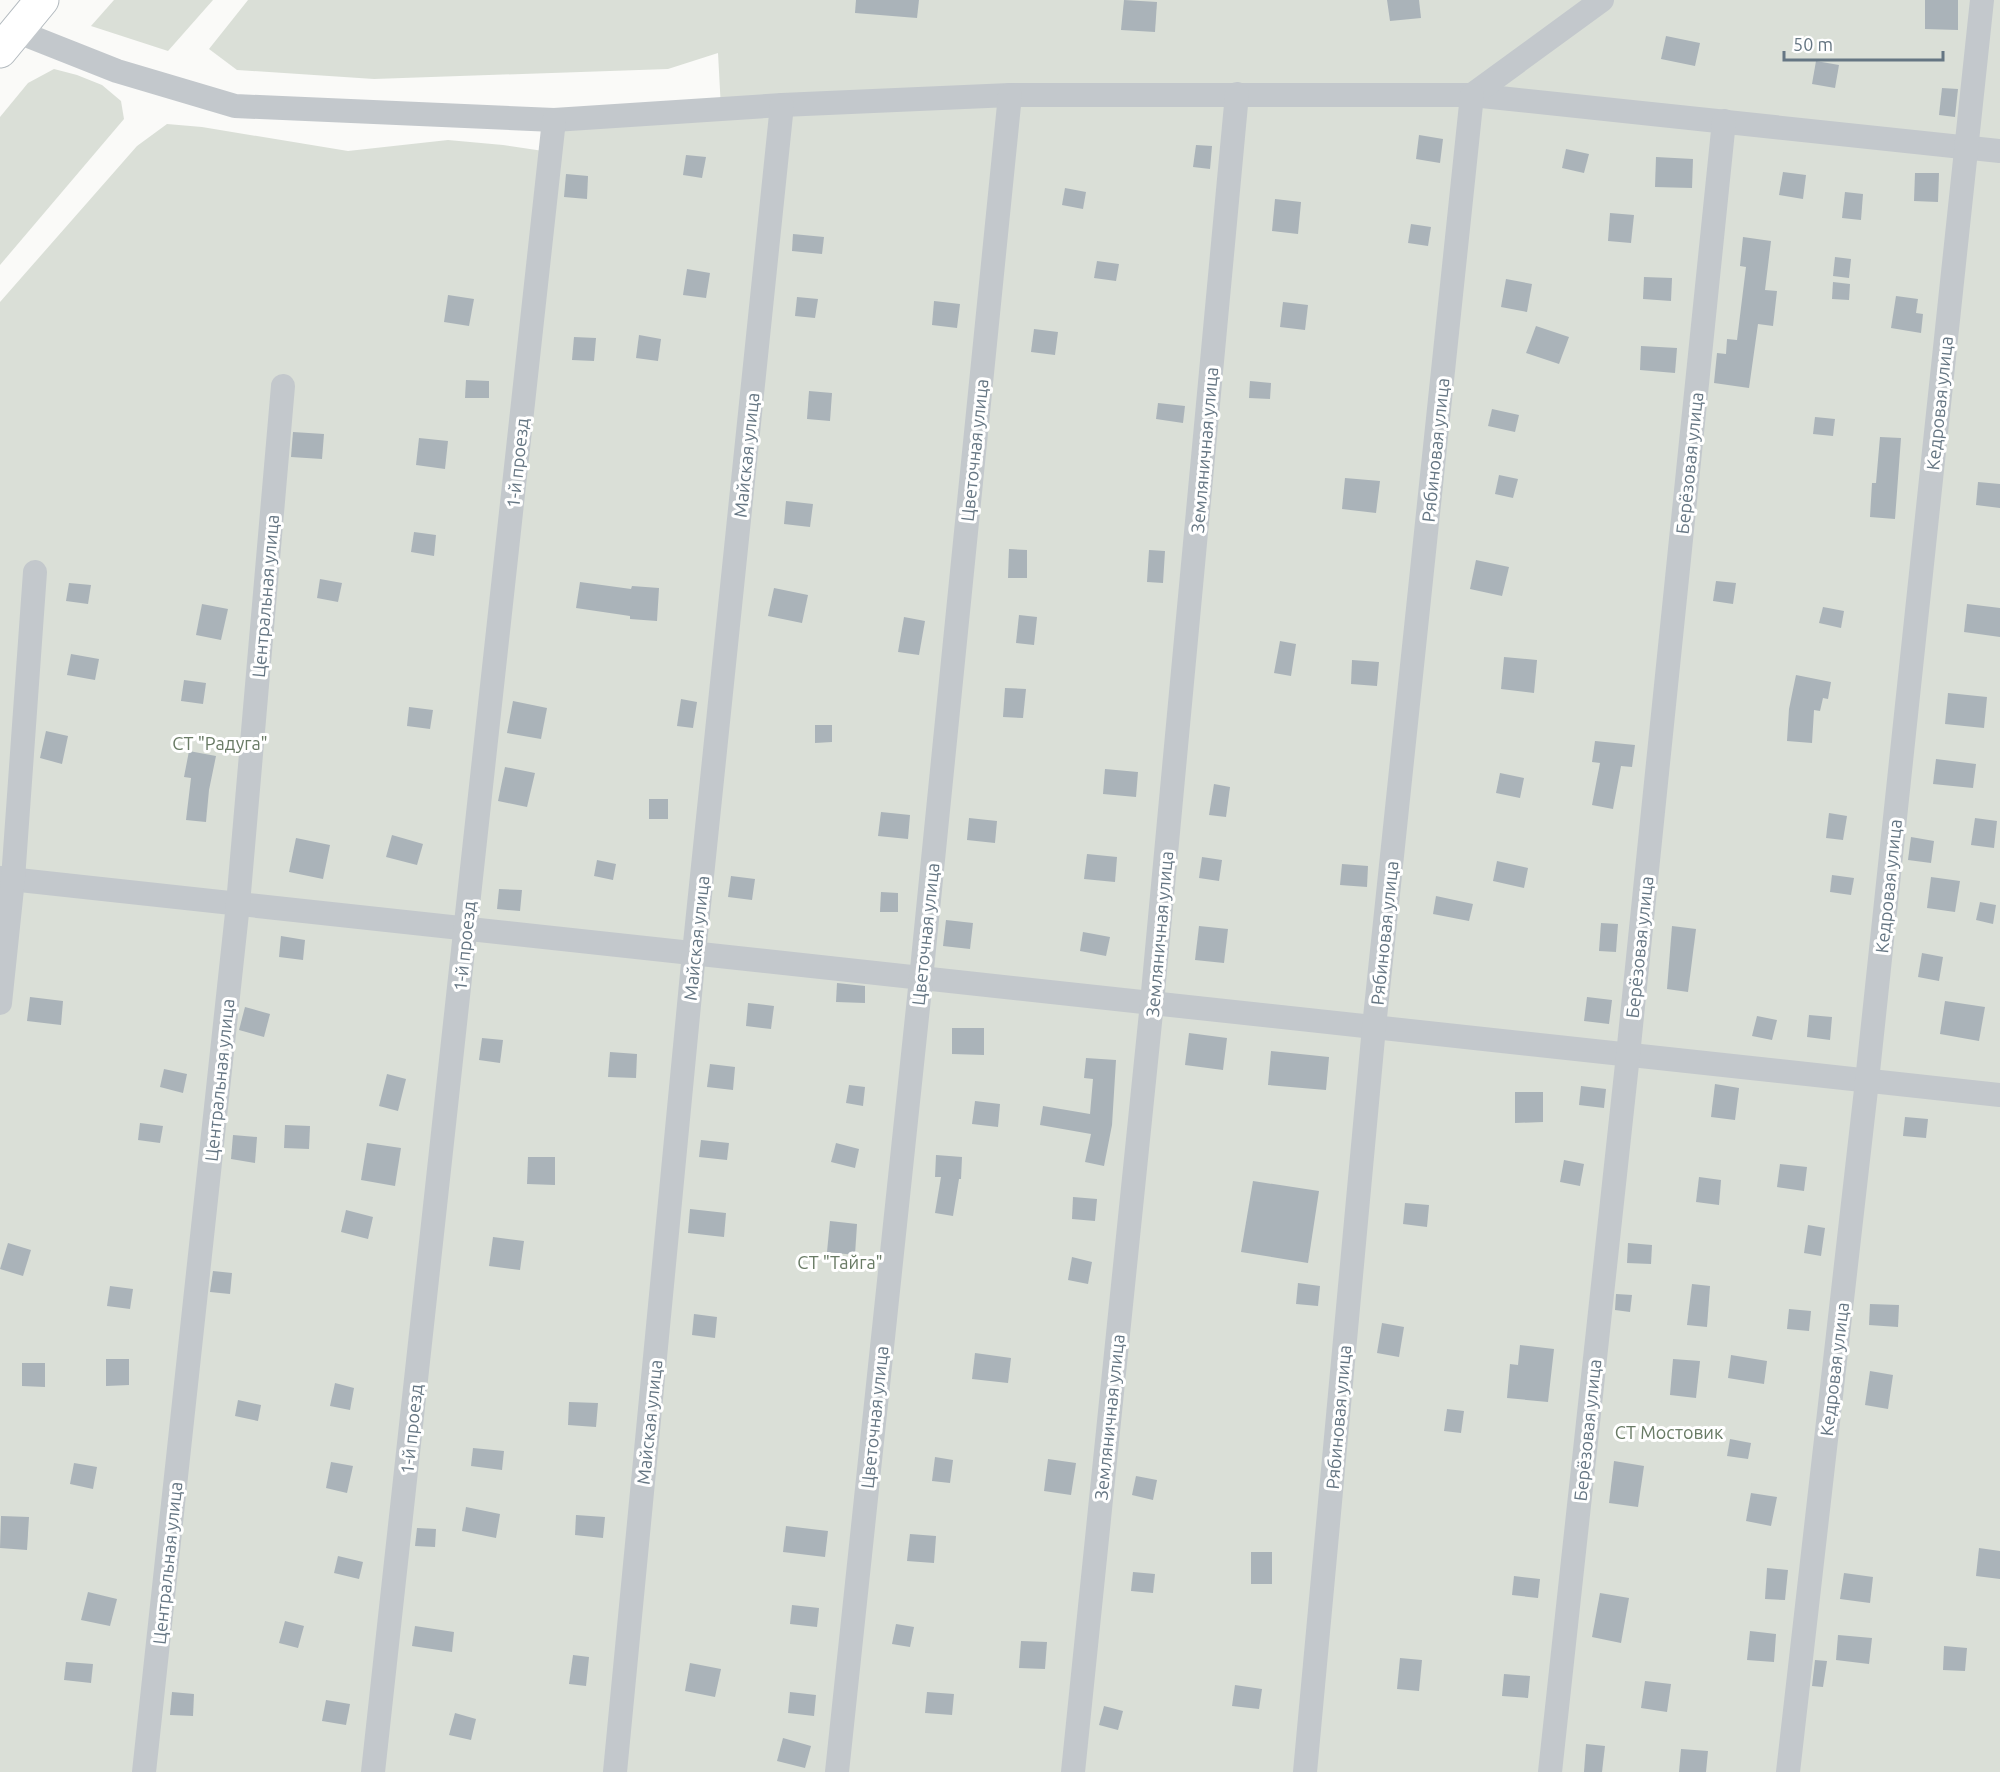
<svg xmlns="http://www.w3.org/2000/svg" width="2000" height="1772" viewBox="0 0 2000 1772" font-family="Ubuntu,sans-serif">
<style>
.green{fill:#dadfd7}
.building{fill:#aab3b9}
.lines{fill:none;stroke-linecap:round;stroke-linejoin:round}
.secondary-casing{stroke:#b3babf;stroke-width:35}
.street{stroke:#c3c8cc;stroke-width:24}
.secondary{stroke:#fff;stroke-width:33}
.labels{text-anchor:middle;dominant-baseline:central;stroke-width:6;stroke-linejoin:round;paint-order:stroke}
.street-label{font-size:18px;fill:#657683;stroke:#fff}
.park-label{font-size:18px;fill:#687a64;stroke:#fff}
</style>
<rect width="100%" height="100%" fill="#fafaf8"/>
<g class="green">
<polygon points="114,0 213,0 168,51 91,26"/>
<polygon points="248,0 2000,0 2000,1772 0,1772 0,302 137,146 167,124 202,127 348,151 448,140 503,145 550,152 554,120 721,109 718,53 668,69 374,79 237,70 209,49"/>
<polygon points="54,69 77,75 102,85 121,101 124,119 0,265 0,117 28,83"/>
</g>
<g class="building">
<polygon points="856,0 919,0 917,18 855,13"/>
<polygon points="1124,0 1157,2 1155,32 1121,30"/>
<polygon points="1387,0 1419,0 1421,18 1390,21"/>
<polygon points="1925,0 1958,0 1958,30 1925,29"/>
<polygon points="1666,36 1700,43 1695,66 1661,59"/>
<polygon points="1816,61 1839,65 1835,88 1812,84"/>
<polygon points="1942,88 1958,89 1955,117 1939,115"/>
<polygon points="1419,135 1443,139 1440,163 1416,159"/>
<polygon points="1196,145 1212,146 1210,169 1193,167"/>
<polygon points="1566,149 1589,154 1584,173 1562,168"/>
<polygon points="686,155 706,157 702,178 683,175"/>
<polygon points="1656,157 1693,159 1692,188 1655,187"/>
<polygon points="1783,172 1806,175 1803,199 1779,195"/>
<polygon points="1915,173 1939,173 1938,202 1914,201"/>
<polygon points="566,174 588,176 587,199 564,197"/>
<polygon points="1065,188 1086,192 1083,209 1062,205"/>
<polygon points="1845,192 1863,194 1861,220 1842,218"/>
<polygon points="1275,199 1301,202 1298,234 1272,231"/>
<polygon points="1610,213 1634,215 1631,243 1608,241"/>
<polygon points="1411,224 1431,227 1428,246 1408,243"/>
<polygon points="793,234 824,237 822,254 792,251"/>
<polygon points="1743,237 1771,241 1765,290 1777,291 1773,326 1758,324 1749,388 1714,383 1717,353 1726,354 1727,339 1737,340 1746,267 1740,266"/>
<polygon points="1835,257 1851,259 1849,278 1833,276"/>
<polygon points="1097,261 1119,264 1116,281 1094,278"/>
<polygon points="687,269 710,273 706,298 683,295"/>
<polygon points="1644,277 1672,278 1671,301 1643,299"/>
<polygon points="1506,279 1532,284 1527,312 1501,307"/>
<polygon points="1833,282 1850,284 1849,300 1832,299"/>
<polygon points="448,295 474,299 469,326 444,322"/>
<polygon points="1896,296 1918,299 1916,313 1923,314 1921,333 1891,328"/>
<polygon points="797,297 818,299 815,318 795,316"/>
<polygon points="934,301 960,304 957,328 932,325"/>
<polygon points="1283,302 1308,305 1305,330 1280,327"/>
<polygon points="1536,326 1569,337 1559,364 1526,353"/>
<polygon points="1034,329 1058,332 1055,355 1031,352"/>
<polygon points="639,335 661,339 658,361 636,358"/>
<polygon points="574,337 596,338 594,361 572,360"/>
<polygon points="1641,346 1677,348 1675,373 1640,370"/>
<polygon points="466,380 489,381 489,398 465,398"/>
<polygon points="1250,381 1271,383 1270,399 1249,398"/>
<polygon points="809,391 832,393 830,421 807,419"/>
<polygon points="1158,403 1185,406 1183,423 1156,419"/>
<polygon points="1492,409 1519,415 1515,432 1488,426"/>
<polygon points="1815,417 1835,419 1833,436 1813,434"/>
<polygon points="293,432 324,434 322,459 291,457"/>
<polygon points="1880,437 1901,438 1895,519 1870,517 1872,483 1876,483"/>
<polygon points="419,438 448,441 445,469 416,465"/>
<polygon points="1499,475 1518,479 1513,498 1495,494"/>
<polygon points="1345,478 1380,481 1376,513 1342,509"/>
<polygon points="1978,482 2000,484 2000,508 1976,505"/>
<polygon points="786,501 813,504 810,527 784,524"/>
<polygon points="414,532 436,535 434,556 411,552"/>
<polygon points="1009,549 1027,550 1027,578 1008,578"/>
<polygon points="1149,550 1165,551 1163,583 1147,582"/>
<polygon points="1476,560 1509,567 1502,596 1470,589"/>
<polygon points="320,579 342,583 338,602 317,598"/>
<polygon points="1716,581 1736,583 1733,604 1713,601"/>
<polygon points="580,582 631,589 632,586 659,588 657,621 630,619 630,616 576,608"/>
<polygon points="69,583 91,585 88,604 66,601"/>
<polygon points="774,588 808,595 802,623 768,616"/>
<polygon points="202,604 228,609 221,640 196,635"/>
<polygon points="1967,604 2000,608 2000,637 1964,632"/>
<polygon points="1823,607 1844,611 1841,628 1819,623"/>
<polygon points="1019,615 1037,617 1034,645 1016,643"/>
<polygon points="904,617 925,621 919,655 898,652"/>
<polygon points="1280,641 1296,644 1291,676 1274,673"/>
<polygon points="71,654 99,659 95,680 67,675"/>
<polygon points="1504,657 1537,660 1534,693 1501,689"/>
<polygon points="1352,660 1379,662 1377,686 1351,684"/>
<polygon points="1796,675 1831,682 1828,699 1823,698 1820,711 1814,710 1812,743 1787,741 1789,709"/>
<polygon points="184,680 206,683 203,704 181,701"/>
<polygon points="1005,688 1026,689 1023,718 1003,717"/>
<polygon points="1948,693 1987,697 1984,728 1945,724"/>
<polygon points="681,699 697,702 693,728 677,726"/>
<polygon points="513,701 547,708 541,739 507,733"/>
<polygon points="409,707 433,710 430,729 407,726"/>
<polygon points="815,725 832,725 832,742 815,743"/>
<polygon points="46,731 68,736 62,764 40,758"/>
<polygon points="1595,741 1635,745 1632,767 1621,766 1613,809 1592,805 1600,763 1592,762"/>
<polygon points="189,751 216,756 209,790 206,822 186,820 191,778 184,777"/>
<polygon points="1936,759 1976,764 1973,788 1933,784"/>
<polygon points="505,767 535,773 527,807 498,801"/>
<polygon points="1105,769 1138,772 1136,797 1103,794"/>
<polygon points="1500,773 1524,778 1520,798 1496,793"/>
<polygon points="1214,784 1230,787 1226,817 1209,815"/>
<rect x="649" y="799" width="19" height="20"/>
<polygon points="881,812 910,815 908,839 878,836"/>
<polygon points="1829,813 1847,816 1843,840 1826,838"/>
<polygon points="969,818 997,821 995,843 967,840"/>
<polygon points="1975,818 1997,821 1994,848 1971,845"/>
<polygon points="392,835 423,844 417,865 386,857"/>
<polygon points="1911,837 1934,841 1931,863 1908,860"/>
<polygon points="296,838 330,845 323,879 289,872"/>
<polygon points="1087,854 1117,857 1115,882 1084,879"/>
<polygon points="1202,857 1222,860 1219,881 1199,878"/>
<polygon points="597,860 616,864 613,880 594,876"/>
<polygon points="1497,861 1528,868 1524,888 1493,881"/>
<polygon points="1342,864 1368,866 1367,887 1340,885"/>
<polygon points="1832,875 1854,878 1851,895 1830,892"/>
<polygon points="731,876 755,879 752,900 728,897"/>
<polygon points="1931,877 1960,881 1955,912 1927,908"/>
<polygon points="499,889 522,890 520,911 497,909"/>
<polygon points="881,892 898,893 898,912 880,912"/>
<polygon points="1436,896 1473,904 1469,921 1433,914"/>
<polygon points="1980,902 1996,905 1993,924 1976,920"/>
<polygon points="946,920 973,923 970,949 943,946"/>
<polygon points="1601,923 1618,924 1616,952 1599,951"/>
<polygon points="1199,926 1228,929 1224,963 1195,960"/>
<polygon points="1672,926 1696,929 1688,992 1667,989"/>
<polygon points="1083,932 1110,937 1106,956 1080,951"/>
<polygon points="281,936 305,940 303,960 279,957"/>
<polygon points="1922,953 1943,957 1939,981 1918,977"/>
<polygon points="837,983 865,986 865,1003 836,1002"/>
<polygon points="30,997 63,1001 61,1025 27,1021"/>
<polygon points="1587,997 1612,1000 1609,1024 1584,1021"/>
<polygon points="1945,1001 1985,1007 1979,1041 1940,1034"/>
<polygon points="748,1003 774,1006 771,1029 746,1026"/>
<polygon points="245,1007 270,1014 264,1037 239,1030"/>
<polygon points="1809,1015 1832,1017 1830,1040 1807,1037"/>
<polygon points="1757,1016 1777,1020 1772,1040 1752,1036"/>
<polygon points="952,1028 984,1028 984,1055 952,1054"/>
<polygon points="1189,1033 1227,1038 1223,1070 1185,1065"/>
<polygon points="482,1038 503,1040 500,1063 479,1060"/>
<polygon points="1271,1051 1329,1057 1326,1090 1268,1085"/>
<polygon points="610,1052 637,1054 636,1078 608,1077"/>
<polygon points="1086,1058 1116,1060 1112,1125 1104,1166 1085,1162 1091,1134 1040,1125 1043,1106 1090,1114 1093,1079 1084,1078"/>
<polygon points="710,1064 735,1067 733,1090 707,1087"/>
<polygon points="164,1069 187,1074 183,1093 160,1087"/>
<polygon points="387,1074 406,1079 398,1111 379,1106"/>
<polygon points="1715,1084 1739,1088 1735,1120 1711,1117"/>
<polygon points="849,1085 865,1087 863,1106 846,1103"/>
<polygon points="1581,1086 1606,1089 1604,1108 1579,1105"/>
<polygon points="1515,1092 1543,1092 1543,1122 1515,1123"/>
<polygon points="975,1101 1000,1104 998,1127 972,1124"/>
<polygon points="1905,1117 1928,1119 1926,1138 1903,1136"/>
<polygon points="140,1123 163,1126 160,1143 138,1140"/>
<polygon points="285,1125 310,1126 309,1149 284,1148"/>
<polygon points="233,1135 257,1137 255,1163 231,1159"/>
<polygon points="701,1140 729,1143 727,1160 699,1157"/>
<polygon points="367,1143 401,1148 395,1186 361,1180"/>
<polygon points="836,1143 859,1149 855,1168 831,1162"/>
<polygon points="936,1155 962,1157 961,1179 959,1179 953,1216 935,1213 941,1177 935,1177"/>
<polygon points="528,1157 555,1157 555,1185 527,1184"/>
<polygon points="1564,1160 1584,1164 1580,1186 1560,1182"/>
<polygon points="1780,1164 1807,1167 1804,1191 1777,1187"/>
<polygon points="1699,1177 1721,1180 1719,1205 1696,1202"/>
<polygon points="1253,1181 1319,1191 1308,1263 1241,1252"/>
<polygon points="1073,1197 1097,1199 1095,1221 1072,1219"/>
<polygon points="1405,1203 1429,1205 1427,1227 1403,1224"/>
<polygon points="690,1209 726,1213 724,1237 688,1233"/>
<polygon points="346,1210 373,1217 368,1239 341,1232"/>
<polygon points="830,1221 857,1224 855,1255 827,1252"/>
<polygon points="1808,1225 1825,1228 1821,1256 1804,1253"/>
<polygon points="493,1237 524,1241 520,1270 489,1266"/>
<polygon points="8,1243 31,1250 23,1276 0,1269"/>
<polygon points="1628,1243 1652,1245 1651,1264 1627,1263"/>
<polygon points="1072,1257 1092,1262 1088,1284 1068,1280"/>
<polygon points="213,1271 232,1273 230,1294 210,1292"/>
<polygon points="1298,1283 1320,1286 1318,1306 1296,1304"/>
<polygon points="1692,1284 1710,1286 1707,1327 1687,1325"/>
<polygon points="110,1286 133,1289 130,1309 107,1306"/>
<polygon points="1616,1294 1632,1295 1630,1312 1615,1310"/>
<polygon points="1870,1304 1899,1305 1898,1327 1869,1325"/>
<polygon points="1789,1309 1811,1311 1809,1331 1787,1329"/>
<polygon points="694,1314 717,1317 715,1338 692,1335"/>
<polygon points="1382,1323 1404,1327 1399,1357 1377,1353"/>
<polygon points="1520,1345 1554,1349 1548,1402 1507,1398 1510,1364 1518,1365"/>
<polygon points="975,1353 1011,1358 1008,1383 972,1379"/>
<polygon points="1731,1355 1767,1361 1764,1384 1728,1378"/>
<polygon points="106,1359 129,1359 129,1385 106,1386"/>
<polygon points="1673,1359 1700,1361 1696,1398 1670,1395"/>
<polygon points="22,1363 45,1363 45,1387 22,1386"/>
<polygon points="1870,1371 1893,1375 1888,1409 1865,1405"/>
<polygon points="335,1383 354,1388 350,1410 330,1406"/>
<polygon points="238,1400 261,1405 258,1421 235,1416"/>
<polygon points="569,1402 598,1403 596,1427 568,1425"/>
<polygon points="1447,1409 1464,1411 1461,1433 1444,1431"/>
<polygon points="1730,1439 1751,1443 1748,1459 1727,1456"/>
<polygon points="473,1448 504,1451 502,1470 471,1466"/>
<polygon points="935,1457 953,1460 950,1483 932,1481"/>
<polygon points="1048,1459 1076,1463 1071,1495 1044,1491"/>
<polygon points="1614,1461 1644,1466 1638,1507 1609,1503"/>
<polygon points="331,1462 353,1466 347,1493 326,1488"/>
<polygon points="74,1463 97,1467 93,1489 70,1484"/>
<polygon points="1136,1476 1157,1480 1153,1500 1132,1495"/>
<polygon points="1751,1493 1777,1497 1771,1526 1746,1521"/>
<polygon points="466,1507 500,1514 496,1538 462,1531"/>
<polygon points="576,1515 605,1517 603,1538 575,1535"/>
<polygon points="1,1516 29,1517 27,1550 0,1548"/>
<polygon points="786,1526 828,1531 825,1557 783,1552"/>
<polygon points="417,1528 436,1529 435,1547 415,1546"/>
<polygon points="910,1534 936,1536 934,1563 907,1561"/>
<polygon points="1979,1548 2000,1551 2000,1579 1976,1576"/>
<rect x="1251" y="1552" width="21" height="32"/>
<polygon points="338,1556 363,1562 359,1579 334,1573"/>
<polygon points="1767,1568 1788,1570 1785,1600 1765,1599"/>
<polygon points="1133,1572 1155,1574 1153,1593 1131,1591"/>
<polygon points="1844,1573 1873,1577 1870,1603 1840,1599"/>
<polygon points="1514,1576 1540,1579 1538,1598 1512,1595"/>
<polygon points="88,1592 117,1599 110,1626 81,1620"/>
<polygon points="1600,1593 1629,1598 1621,1643 1592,1637"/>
<polygon points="792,1605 819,1608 817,1627 790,1624"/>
<polygon points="285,1621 304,1626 298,1648 279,1643"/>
<polygon points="896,1624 914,1627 910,1647 892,1644"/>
<polygon points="415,1626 454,1632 452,1652 412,1646"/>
<polygon points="1750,1631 1776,1634 1774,1662 1747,1660"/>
<polygon points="1838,1635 1872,1638 1869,1664 1836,1660"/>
<polygon points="1021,1641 1047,1642 1045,1669 1019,1668"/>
<polygon points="1944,1646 1967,1648 1965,1671 1943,1670"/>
<polygon points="573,1655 589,1657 586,1686 569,1684"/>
<polygon points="1400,1658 1422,1660 1419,1691 1397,1689"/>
<polygon points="1815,1660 1827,1661 1823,1687 1812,1686"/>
<polygon points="66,1662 93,1664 91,1683 64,1680"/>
<polygon points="690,1663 721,1669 715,1697 685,1691"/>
<polygon points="1504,1674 1530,1676 1528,1698 1502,1696"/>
<polygon points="1645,1681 1671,1684 1667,1712 1641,1708"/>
<polygon points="1235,1685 1262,1689 1259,1709 1232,1706"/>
<polygon points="172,1692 194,1694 193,1716 170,1715"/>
<polygon points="790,1692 816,1695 814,1716 788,1713"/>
<polygon points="927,1692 954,1694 952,1715 925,1713"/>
<polygon points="326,1700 350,1704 346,1725 322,1721"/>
<polygon points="1104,1706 1123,1711 1118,1730 1099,1725"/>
<polygon points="455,1713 476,1719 471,1740 449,1735"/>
<polygon points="783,1738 811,1746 805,1768 777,1761"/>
<polygon points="1586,1744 1605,1746 1602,1772 1584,1772"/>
<polygon points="1681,1749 1708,1751 1706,1772 1679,1772"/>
</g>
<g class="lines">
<g class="secondary-casing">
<polyline id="secondary" points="0,51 42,0"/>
</g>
<g class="street">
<polyline points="16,31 117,71 235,106 554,120 782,105 1010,95 1472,95 2000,151"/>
<polyline points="1472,95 1602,0"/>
<polyline points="0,878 2000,1095"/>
<polyline points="0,1003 13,879 35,572"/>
<polyline points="144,1772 238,904 283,386"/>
<polyline points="373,1772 554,120"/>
<polyline points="615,1772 694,953 782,105"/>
<polyline points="837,1772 921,979 1010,95"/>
<polyline points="1073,1772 1152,1003 1237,94"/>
<polyline points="1305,1772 1374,1027 1472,95"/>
<polyline points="1550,1772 1628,1055 1724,121"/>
<polyline points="1788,1772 1867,1081 1982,0"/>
</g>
<use href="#secondary" class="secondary"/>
</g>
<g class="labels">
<g class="street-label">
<text transform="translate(1939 403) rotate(-84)">Кедровая улица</text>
<text transform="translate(974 450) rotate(-84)">Цветочная улица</text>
<text transform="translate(1204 450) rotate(-85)">Земляничная улица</text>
<text transform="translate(1435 450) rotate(-84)">Рябиновая улица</text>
<text transform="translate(746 455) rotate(-84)">Майская улица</text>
<text transform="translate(517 463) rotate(-84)">1-й проезд</text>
<text transform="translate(1689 463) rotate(-84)">Берёзовая улица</text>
<text transform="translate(265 596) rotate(-85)">Центральная улица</text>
<text transform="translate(1888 886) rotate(-84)">Кедровая улица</text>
<text transform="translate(1384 933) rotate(-84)">Рябиновая улица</text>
<text transform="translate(925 934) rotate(-84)">Цветочная улица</text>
<text transform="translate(1159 934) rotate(-85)">Земляничная улица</text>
<text transform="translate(696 938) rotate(-84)">Майская улица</text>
<text transform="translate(464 946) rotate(-84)">1-й проезд</text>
<text transform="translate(1639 947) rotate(-84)">Берёзовая улица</text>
<text transform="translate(219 1080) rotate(-84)">Центральная улица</text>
<text transform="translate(1834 1369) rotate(-83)">Кедровая улица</text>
<text transform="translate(874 1417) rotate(-84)">Цветочная улица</text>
<text transform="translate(1109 1417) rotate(-84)">Земляничная улица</text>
<text transform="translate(1338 1417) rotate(-85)">Рябиновая улица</text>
<text transform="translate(649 1422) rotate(-84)">Майская улица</text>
<text transform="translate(411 1429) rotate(-84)">1-й проезд</text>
<text transform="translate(1587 1430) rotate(-84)">Берёзовая улица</text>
<text transform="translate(167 1563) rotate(-84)">Центральная улица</text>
</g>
<g class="park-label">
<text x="220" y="743">СТ "Радуга"</text>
<text x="840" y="1262">СТ "Тайга"</text>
<text x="1669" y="1432">СТ Мостовик</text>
</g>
</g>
<path d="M1784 51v9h159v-9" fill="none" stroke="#657683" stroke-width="3"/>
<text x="1793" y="51" font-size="18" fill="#657683" stroke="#ffffff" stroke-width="4.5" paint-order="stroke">50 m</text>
</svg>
